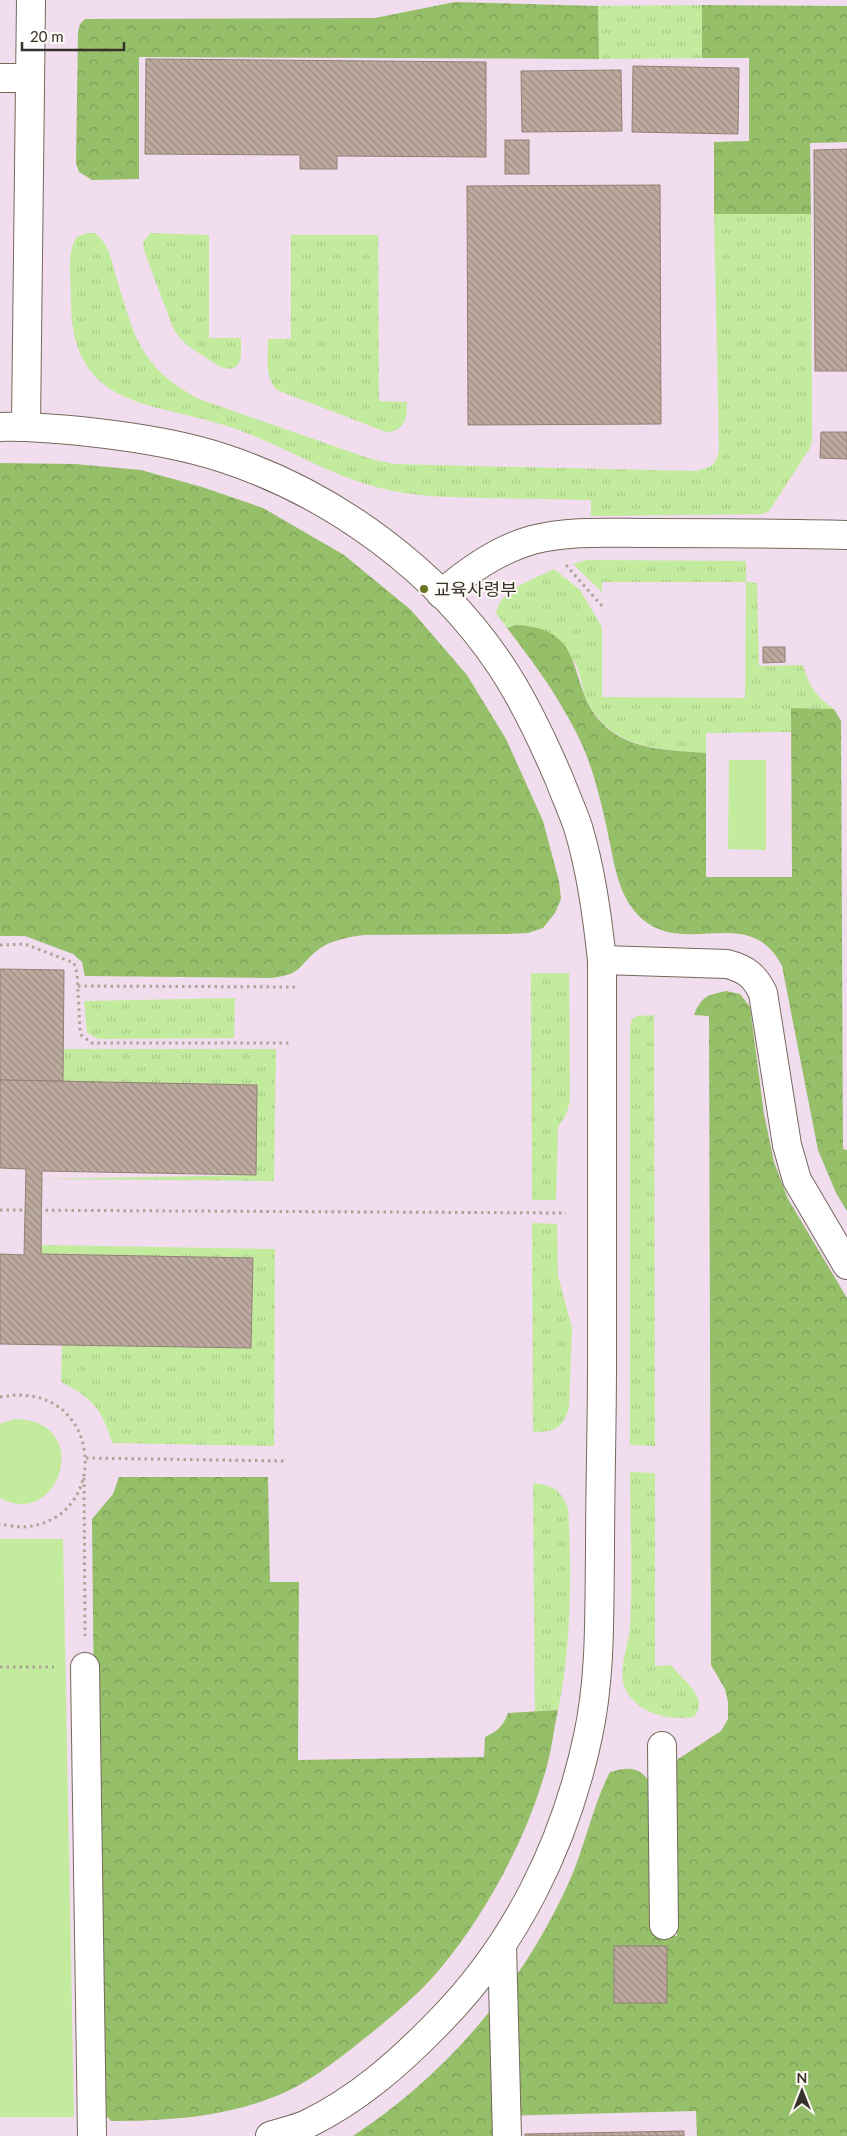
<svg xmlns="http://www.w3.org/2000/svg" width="847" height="2136" viewBox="0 0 847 2136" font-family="Lato,'Noto Sans KR',sans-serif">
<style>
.education{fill:#f1dded}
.grass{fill:url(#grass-tufts)}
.forest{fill:url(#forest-crowns)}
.park{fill:#c3eb9d}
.building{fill:url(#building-back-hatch);stroke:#928176}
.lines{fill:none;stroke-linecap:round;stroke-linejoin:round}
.minor-casing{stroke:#76695b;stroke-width:30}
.path{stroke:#aea397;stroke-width:3;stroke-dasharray:2.5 4;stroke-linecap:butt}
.minor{stroke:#fff;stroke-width:28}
.poi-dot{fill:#68741f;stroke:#fefbf7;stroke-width:2}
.labels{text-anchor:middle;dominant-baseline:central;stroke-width:4;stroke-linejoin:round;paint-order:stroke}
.poi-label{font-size:18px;fill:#37312b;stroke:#fefbf7;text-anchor:start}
</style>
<defs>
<pattern id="grass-tufts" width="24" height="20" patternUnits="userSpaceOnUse" patternTransform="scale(1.25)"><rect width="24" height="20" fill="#c3eb9d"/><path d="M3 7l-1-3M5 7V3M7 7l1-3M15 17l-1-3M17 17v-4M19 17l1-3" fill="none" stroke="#a8ca87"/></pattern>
<pattern id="forest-crowns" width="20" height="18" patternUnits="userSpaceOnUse" patternTransform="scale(1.25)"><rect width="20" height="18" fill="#96bf6a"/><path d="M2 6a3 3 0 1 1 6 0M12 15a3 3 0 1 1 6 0" fill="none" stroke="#7b9c57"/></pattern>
<pattern id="building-back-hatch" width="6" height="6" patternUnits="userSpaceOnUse" patternTransform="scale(1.25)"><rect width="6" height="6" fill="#bdaa9f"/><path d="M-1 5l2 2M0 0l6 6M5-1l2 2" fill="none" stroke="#9a8b82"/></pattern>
</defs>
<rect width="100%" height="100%" fill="#faebdb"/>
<rect class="education" x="0" y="0" width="847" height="2136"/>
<g class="grass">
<polygon points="702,5 702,58 599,59 598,6"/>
<path d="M714,214H811L812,440L810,448L769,511L763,514L591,516V500C556,499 521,499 485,498C449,497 411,497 376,487C328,474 284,446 236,429C154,400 69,413 71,296C71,279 66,252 77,237L87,233H95C108,243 111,258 115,273C134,335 138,366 199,399L371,459L394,464L696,471C712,467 717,465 719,448Z"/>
<polygon points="150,233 209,235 209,338 241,338 241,357 237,366 230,369 220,367 188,346 179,337 173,328 145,253 143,243"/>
<path d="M291,235H378L379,401L407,402C407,419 405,431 386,432L277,390C264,376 268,357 268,339H291Z"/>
<path d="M587,560L746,561V582L757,583L759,666L803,665C809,686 816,697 834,709L791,708V732L706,733V753C657,749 609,749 586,698C581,687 581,671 574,661C568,653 527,632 516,625L507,628L496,613C500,589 535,579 554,569L580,590L602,627V697L745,698L746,582H602V592L573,564Z"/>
<polygon points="531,973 569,973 570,1101 566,1115 558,1127 556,1200 532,1200"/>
<polygon points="235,998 234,1038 99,1039 87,1033 84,1001"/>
<polygon points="654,1015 655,1446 630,1445 630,1028 632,1019 638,1016"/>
<polygon points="63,1049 276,1049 274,1181 42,1179 255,1175 63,1081"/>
<path d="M532,1223L557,1224L558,1276L572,1328L569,1407C563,1429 554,1432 533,1432Z"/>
<path d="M41,1245L275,1249L274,1446L112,1443C102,1408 92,1398 61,1382L62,1345L251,1348L253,1258L41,1254Z"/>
<path d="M630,1472L655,1473V1666L671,1665C683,1681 710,1697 694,1717C670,1721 640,1714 627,1692C616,1674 628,1648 630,1628C633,1577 630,1524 630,1472Z"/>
<path d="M533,1483C552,1485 561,1490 568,1508C572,1572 571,1648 558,1710L535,1712Z"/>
</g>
<g class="forest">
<polygon points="455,2 598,6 599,59 139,57 139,179 92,180 79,172 76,163 78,32 80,24 85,19 375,18"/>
<polygon points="702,5 847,6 847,142 810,143 811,214 714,214 714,142 749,141 749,58 702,58"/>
<path d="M0,463L75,464L141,470L202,487L263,508L344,555L411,610L467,675L506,739L543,821L559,881L561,899L555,913L543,928L528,933L507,934L364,935C349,937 331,940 319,949C297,966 304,974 271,978L85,976L82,962L73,954L25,936H0Z"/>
<path d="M516,625C590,628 565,685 602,723C628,751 671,750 706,753V877H792L791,708L834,709L841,721L843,1149L847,1150V1211L836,1193L818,1150L782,966C749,901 683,961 638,915C617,893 614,861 608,834C602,806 595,776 584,749C564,704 537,667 507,628Z"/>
<path d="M726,991L740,994L750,1007L764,1114L774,1162L788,1199L847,1298V2136H697L696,2111L493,2116V2136H353C447,2074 522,1986 569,1882C585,1847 592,1807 610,1772C633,1765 643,1768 654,1790L656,1936H677L674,1772L678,1759L721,1731L728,1719V1702L725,1689L711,1665L709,1016L694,1015C701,997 707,995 726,991Z"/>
<path d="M119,1477H268L270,1582H299L298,1760L484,1757L485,1737C498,1731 503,1726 508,1713L558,1710C554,1728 552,1746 548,1762C529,1834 488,1911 440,1969C417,1996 388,2020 360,2042C339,2059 306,2084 281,2094C227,2117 169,2121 111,2121L98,2107L92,1519L113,1494Z"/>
</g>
<g class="park">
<polygon points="729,760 766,760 766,850 728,849"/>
<path d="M14,1419C95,1419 60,1531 0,1498V1424Z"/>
<polygon points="0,1539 63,1539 74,2117 0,2117"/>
</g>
<g class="building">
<polygon points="146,59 486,62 486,157 337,156 337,169 300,169 300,155 145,154"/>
<polygon points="633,66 739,68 738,134 632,132"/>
<polygon points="621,70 622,131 522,132 521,71"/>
<rect x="505" y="140" width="24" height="34"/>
<polygon points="847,149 847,371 815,371 814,150"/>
<polygon points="660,185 661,424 468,425 467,186"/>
<polygon points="821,432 847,432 847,459 820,458"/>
<polygon points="763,647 785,647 785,662 763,663"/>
<polygon points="0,969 64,970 63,1081 0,1080"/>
<polygon points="0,1080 257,1085 256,1175 42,1171 41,1254 253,1258 251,1348 0,1344 0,1254 24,1255 26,1169 0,1168"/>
<rect x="614" y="1946" width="53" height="57"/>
<polygon points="684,2131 684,2136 525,2136 525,2134"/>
</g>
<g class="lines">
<g class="minor-casing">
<g id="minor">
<polyline points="0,78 30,78"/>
<polyline points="26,426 31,0"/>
<path d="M0,427C30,426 59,429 89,432C135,437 182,444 226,459C334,495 437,570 501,666C525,702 543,741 560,781C566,797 573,812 578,827C591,870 597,915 602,960C602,1094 602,1228 602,1362C602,1425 600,1489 600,1553C599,1614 601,1676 588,1736C565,1844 515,1946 437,2024C399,2063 357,2100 307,2124C296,2129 282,2132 270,2136"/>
<path d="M441,594C468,571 497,550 532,540C570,530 610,533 649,533C715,533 781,533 847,535"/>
<path d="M602,960L727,964C746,969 754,975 763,993L787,1145L797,1180L847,1265"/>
<polyline points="85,1667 92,2136"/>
<polyline points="662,1746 664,1925"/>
<polyline points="502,1945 507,2136"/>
</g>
</g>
<g class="path">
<polyline points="566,565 602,606"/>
<polyline points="0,945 25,944 74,963 77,973 80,1029 82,1036 92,1043 290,1043"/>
<polyline points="78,986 297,987"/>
<polyline points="0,1210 566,1213"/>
<path d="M0,1397C104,1377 114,1522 23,1527C15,1527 7,1525 0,1524"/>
<polyline points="86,1458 284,1461"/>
<polyline points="84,1478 85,1636"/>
<polyline points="0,1667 54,1667"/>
</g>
<use href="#minor" class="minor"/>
</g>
<circle class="poi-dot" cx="424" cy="589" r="5"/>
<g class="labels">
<g class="poi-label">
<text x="434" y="589">교육사령부</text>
</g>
</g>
<g transform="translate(802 2091)" stroke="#fefbf7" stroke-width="4" paint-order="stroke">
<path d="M0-4L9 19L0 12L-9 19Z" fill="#37312b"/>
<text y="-8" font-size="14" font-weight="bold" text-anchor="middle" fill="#37312b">N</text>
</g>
<path d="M22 42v8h102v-8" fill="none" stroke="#37312b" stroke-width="2.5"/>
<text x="30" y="42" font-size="15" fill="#37312b" stroke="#fefbf7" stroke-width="4" paint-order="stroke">20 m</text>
</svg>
